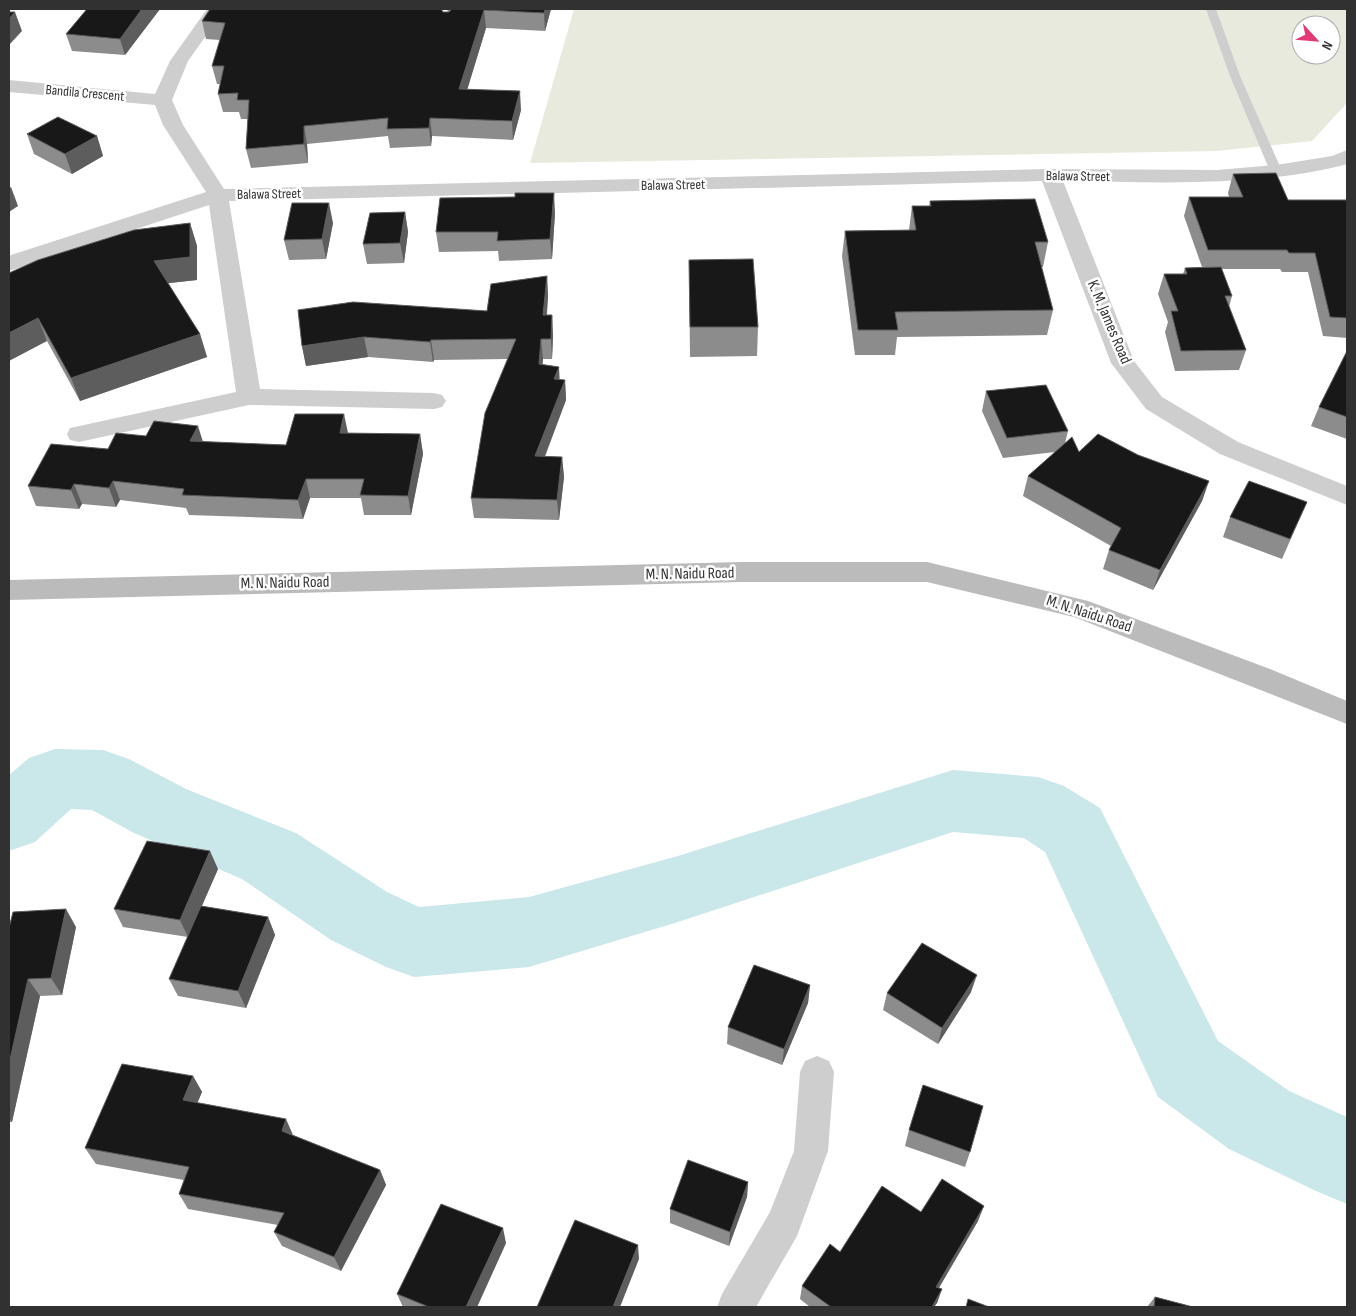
<svg xmlns="http://www.w3.org/2000/svg" width="1356" height="1316" viewBox="0 0 1356 1316" font-family="'Sofia Sans Condensed',sans-serif">
<style>
.green{fill:#e8eadd;fill-rule:evenodd}
.lines{fill:none;stroke-linecap:round;stroke-linejoin:round}
.river{fill:#cae7ea;fill-rule:evenodd}
.service{fill:#cecece;fill-rule:evenodd}
.minor{fill:#cecece;fill-rule:evenodd}
.secondary{fill:#bbb;fill-rule:evenodd}
.wall{fill:#8c8c8c}
.shaded-wall{fill:#5d5d5d}
.building{fill:#181818;stroke:#5d5d5d}
.labels{text-anchor:middle;dominant-baseline:central;stroke-width:5;stroke-linejoin:round;paint-order:stroke}
.far-street-label{font-size:14px;fill:#313131;stroke:#fff}
.street-label{font-size:16px;fill:#313131;stroke:#fff}
</style>
<rect width="100%" height="100%" fill="#fff"/>
<path class="green" d="M574,9H1347V103L1312,141L1216,151L530,163ZM1301,25H1331V55H1301Z"/>
<g class="lines">
<polygon class="river" points="55,749 103,750 129,759 186,789 296,833 387,892 419,907 529,897 678,856 953,770 1038,777 1064,786 1100,808 1218,1041 1289,1091 1347,1117 1347,1204 1316,1191 1229,1149 1158,1097 1045,852 1024,838 953,832 678,922 529,967 414,977 386,967 331,940 242,879 134,833 92,810 71,809 35,842 9,851 9,775 29,758"/>
<polygon class="service" points="1206,9 1216,9 1240,76 1282,171 1280,173 1276,174 1270,171 1230,76"/>
<g class="minor">
<path d="M207,9H225L188,61L172,100L183,125L224,189L1050,169L1217,170L1276,165L1332,156L1347,150V164L1344,165C1252,188 1156,182 1063,181L1134,361L1162,397L1238,442L1347,486V505L1220,454L1146,409L1111,363L1042,181L229,201L260,389L434,393L442,395L446,401L442,407L434,409L249,405L79,442L70,440L67,434L70,428L236,392L209,205L9,271V257L11,255L206,192L163,125L155,105L9,92V80L155,94L170,61Z"/>
<polygon points="817,1056 829,1061 834,1072 828,1151 797,1236 756,1307 717,1307 722,1294 770,1212 794,1151 800,1072 805,1061"/>
</g>
<polygon class="secondary" points="742,562 927,562 1088,601 1270,669 1347,701 1347,724 1074,617 927,582 742,582 9,600 9,580"/>
</g>
<g class="wall">
<polygon points="160,9 125,55 72,51 66,34"/>
<polygon points="447,9 551,9 545,31 486,28 467,89 521,110 513,140 432,136 431,146 390,148 388,136 307,144 308,163 251,168 246,149 248,119 241,119 239,112 223,112 218,94 220,84 217,84 212,66 220,40 206,39 202,21 448,12"/>
<polygon points="27,134 97,136 103,156 72,174 34,154"/>
<polygon points="1233,174 1288,200 1347,200 1347,338 1323,336 1308,272 1282,272 1280,269 1221,269 1232,296 1229,307 1246,350 1239,370 1175,371 1165,332 1168,322 1158,294 1164,274 1183,274 1185,268 1202,267 1184,216 1189,197 1229,197 1228,193"/>
<polygon points="930,201 1048,242 1043,267 1041,267 1053,310 1047,335 897,337 895,355 855,355 842,256 845,231 909,230 912,206 929,206"/>
<polygon points="405,212 408,232 404,263 367,264 363,244"/>
<polygon points="555,213 552,259 499,261 498,251 439,252 436,232"/>
<polygon points="190,223 197,246 197,280 168,283 200,334 207,357 80,401 47,341 9,273"/>
<polygon points="333,223 326,259 289,260 284,240"/>
<polygon points="689,260 758,327 757,356 690,357"/>
<polygon points="547,276 548,296 547,315 552,315 553,336 552,359 543,359 542,365 560,380 565,380 566,400 545,457 562,457 564,477 559,520 474,518 471,498 508,359 434,360 433,362 368,357 306,366 302,346 487,311"/>
<polygon points="1347,351 1347,439 1311,426 1319,407"/>
<polygon points="986,391 1068,431 1065,443 1079,452 1138,455 1209,481 1202,501 1153,590 1103,569 1109,550 1111,546 1023,496 1028,476 1055,452 1003,458 982,411"/>
<polygon points="348,433 420,434 423,454 411,515 364,515 361,498 310,498 303,519 189,515 186,508 120,500 116,507 82,504 79,509 36,506 28,486 108,449 203,442 286,445"/>
<polygon points="1307,502 1282,559 1223,537 1230,517"/>
<polygon points="218,869 202,906 268,917 275,935 246,1008 178,996 169,979 188,937 123,927 114,909"/>
<polygon points="76,927 62,995 40,996 12,1122 9,1122 9,928"/>
<polygon points="810,985 808,1003 782,1065 727,1044 728,1027"/>
<polygon points="971,992 938,1044 883,1010 887,993"/>
<polygon points="193,1076 202,1092 197,1103 293,1135 380,1170 386,1185 341,1271 282,1246 274,1232 278,1225 188,1209 179,1194 184,1180 96,1164 85,1148"/>
<polygon points="909,1130 970,1152 965,1167 905,1146"/>
<polygon points="748,1182 747,1197 729,1246 670,1223 670,1209"/>
<polygon points="921,1212 978,1221 939,1288 942,1289 937,1303 934,1307 810,1307 800,1299 802,1286 840,1252"/>
<polygon points="506,1243 477,1307 403,1307 397,1294"/>
<polygon points="1155,1297 1193,1307 1147,1307"/>
</g>
<g class="shaded-wall">
<polygon points="142,9 160,9 125,55 120,39"/>
<polygon points="545,9 551,9 545,31 544,13"/>
<polygon points="484,10 486,28 462,107 459,89"/>
<polygon points="15,12 22,31 9,45 9,19"/>
<polygon points="520,91 521,110 513,140 512,121"/>
<polygon points="430,118 432,136 431,146 429,128"/>
<polygon points="304,126 307,144 308,163 304,144"/>
<polygon points="97,136 103,156 72,174 65,154"/>
<polygon points="11,187 18,206 9,212 9,188"/>
<polygon points="554,193 555,213 552,259 550,239"/>
<polygon points="329,203 333,223 326,259 322,239"/>
<polygon points="405,212 408,232 404,263 400,243"/>
<polygon points="190,223 197,246 197,280 161,284 154,261"/>
<polygon points="547,276 548,296 545,335 543,315"/>
<polygon points="552,315 553,336 552,359 551,339"/>
<polygon points="38,318 47,341 9,361 9,333"/>
<polygon points="200,334 207,357 80,401 71,378"/>
<polygon points="364,337 368,357 306,366 302,346"/>
<polygon points="541,339 543,359 541,384 539,364"/>
<polygon points="431,340 434,360 433,362 430,342"/>
<polygon points="559,367 560,387 554,379"/>
<polygon points="565,380 566,400 537,476 535,456"/>
<polygon points="344,414 348,433 340,433"/>
<polygon points="198,426 204,445 190,441"/>
<polygon points="420,434 423,454 411,515 408,496"/>
<polygon points="562,457 564,477 559,520 557,500"/>
<polygon points="306,479 310,498 303,519 298,500"/>
<polygon points="113,481 120,500 116,507 109,488"/>
<polygon points="1209,481 1202,501 1153,590 1160,570"/>
<polygon points="74,484 82,504 79,509 71,490"/>
<polygon points="210,851 218,869 188,937 180,920"/>
<polygon points="66,909 76,927 62,995 51,978"/>
<polygon points="268,917 275,935 246,1008 238,991"/>
<polygon points="977,975 971,992 938,1044 942,1028"/>
<polygon points="28,979 40,996 12,1122 9,1118 9,1064"/>
<polygon points="810,985 808,1003 782,1065 784,1049"/>
<polygon points="193,1076 202,1092 192,1116 183,1100"/>
<polygon points="286,1119 293,1135 282,1131"/>
<polygon points="380,1170 386,1185 341,1271 334,1257"/>
<polygon points="748,1182 747,1197 729,1246 730,1232"/>
<polygon points="984,1206 978,1221 931,1301 936,1287"/>
<polygon points="503,1228 506,1243 477,1307 466,1307"/>
<polygon points="638,1245 639,1259 620,1307 613,1307"/>
<polygon points="942,1289 937,1303 934,1307 932,1307"/>
</g>
<g class="building">
<polygon points="87,9 142,9 120,39 66,34"/>
<polygon points="210,9 441,9 443,12 449,12 452,9 545,9 544,13 484,10 459,89 520,91 512,121 430,118 429,128 387,129 388,118 304,126 304,144 246,149 249,100 237,100 238,93 218,94 224,66 212,66 225,23 202,21"/>
<polygon points="9,12 15,12 9,19"/>
<polygon points="58,117 97,136 65,154 27,134"/>
<polygon points="1276,173 1288,200 1347,200 1347,318 1330,317 1315,253 1289,253 1287,250 1208,250 1189,197 1243,197 1233,174"/>
<polygon points="515,193 554,193 550,239 497,241 498,232 436,232 440,198 515,197"/>
<polygon points="1035,199 1048,242 1035,242 1053,310 895,312 898,330 858,330 845,231 916,230 912,206 931,206 930,201"/>
<polygon points="292,203 329,203 322,239 284,240"/>
<polygon points="405,212 400,243 363,244 370,213"/>
<polygon points="190,223 190,257 154,261 200,334 71,378 38,318 9,333 9,273 38,260 134,230"/>
<polygon points="753,259 758,327 690,327 689,260"/>
<polygon points="1221,267 1232,296 1225,296 1246,350 1181,351 1171,311 1178,311 1164,274 1187,274 1185,268"/>
<polygon points="547,276 543,315 552,315 551,339 541,339 539,364 559,367 554,379 565,380 535,456 562,457 557,500 471,498 485,413 516,339 431,340 430,342 364,337 302,346 298,310 353,302 487,311 491,284"/>
<polygon points="1347,351 1347,417 1319,407"/>
<polygon points="1046,385 1068,431 1007,438 986,391"/>
<polygon points="295,414 344,414 340,433 420,434 408,496 360,495 364,479 306,479 298,500 182,495 184,489 113,481 109,488 74,484 71,490 28,486 51,444 108,449 116,433 146,436 154,421 198,426 190,441 286,445"/>
<polygon points="1098,434 1138,455 1209,481 1160,570 1109,550 1121,528 1028,476 1072,437 1079,452"/>
<polygon points="1249,481 1307,502 1290,539 1230,517"/>
<polygon points="147,841 210,851 180,920 114,909"/>
<polygon points="201,906 268,917 238,991 169,979"/>
<polygon points="66,909 51,978 28,979 9,1064 9,928 13,912"/>
<polygon points="922,943 977,975 942,1028 887,993"/>
<polygon points="754,965 810,985 784,1049 728,1027"/>
<polygon points="122,1064 193,1076 183,1100 286,1119 282,1131 380,1170 334,1257 274,1232 284,1213 179,1194 189,1167 85,1148"/>
<polygon points="923,1085 983,1106 970,1152 909,1130"/>
<polygon points="688,1160 748,1182 730,1232 670,1209"/>
<polygon points="942,1179 984,1206 936,1287 942,1289 932,1307 831,1307 802,1286 830,1244 840,1252 882,1186 921,1212"/>
<polygon points="441,1204 503,1228 466,1307 429,1307 397,1294"/>
<polygon points="575,1220 638,1245 613,1307 537,1307"/>
<polygon points="1155,1297 1193,1307 1154,1307"/>
<polygon points="968,1299 989,1307 966,1307"/>
</g>
<g class="labels">
<g class="far-street-label">
<text transform="translate(85 93) rotate(5)">Bandila Crescent</text>
<text transform="translate(1078 176) rotate(1)">Balawa Street</text>
<text transform="translate(673 185) rotate(-1)">Balawa Street</text>
<text transform="translate(269 194) rotate(-1)">Balawa Street</text>
</g>
<g class="street-label">
<text transform="translate(1109 322) rotate(67)">K. M. James Road</text>
<text transform="translate(690 574) rotate(-1)">M. N. Naidu Road</text>
<text transform="translate(285 583) rotate(-1)">M. N. Naidu Road</text>
<text transform="translate(1089 614) rotate(18)">M. N. Naidu Road</text>
</g>
</g>
<rect width="1356" height="1316" fill="none" stroke="#313131" stroke-width="20"/>
<g transform="translate(1316 40) rotate(116)"><circle r="24" fill="#ffffff" stroke="#adadad"/>
<path d="M0-4L9 19L0 12L-9 19Z" fill="#e23974"/>
<text y="-8" font-size="14" font-weight="bold" text-anchor="middle" fill="#313131">N</text>
</g>
</svg>
